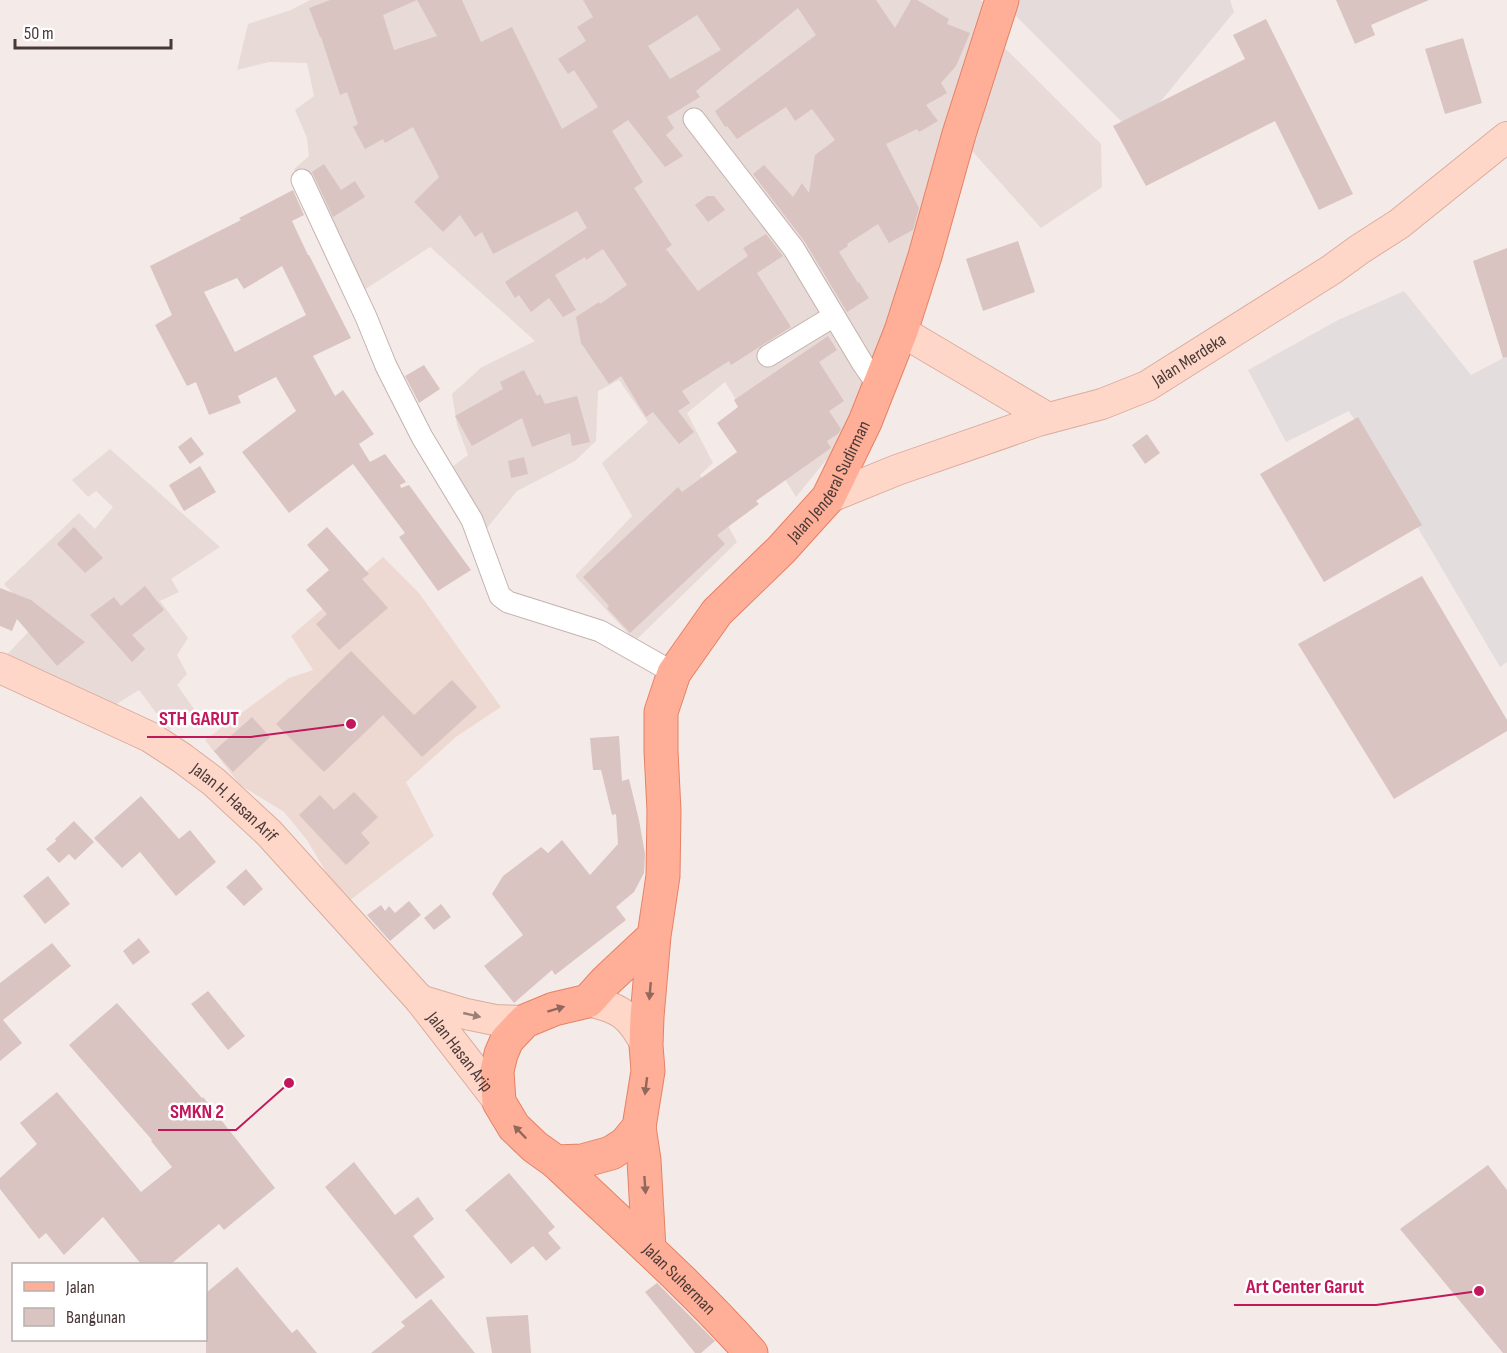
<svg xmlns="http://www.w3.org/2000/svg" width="1507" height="1353" viewBox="0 0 1507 1353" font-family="'Sofia Sans Condensed',sans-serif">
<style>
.residential{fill:#e8dad7}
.industrial{fill:#e4dbda}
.education{fill:#eed9d2}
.parking{fill:#e3dedd}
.building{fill:#d9c4c1;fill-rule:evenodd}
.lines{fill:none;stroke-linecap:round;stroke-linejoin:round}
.street-casing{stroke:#c3b2ae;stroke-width:23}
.secondary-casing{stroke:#dbac9c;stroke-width:32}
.primary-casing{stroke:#e68165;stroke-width:35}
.street{stroke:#fff;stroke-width:21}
.secondary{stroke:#ffd7c8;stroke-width:30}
.primary{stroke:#ffaf97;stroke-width:33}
.oneway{fill:#91685d}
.oneway2{fill:#9a8078}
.labels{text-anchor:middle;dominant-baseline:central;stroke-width:5;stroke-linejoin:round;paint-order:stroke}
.street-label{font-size:18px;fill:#483937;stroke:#fff}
.leader{fill:none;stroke:#c2185b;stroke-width:2}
.callout-dot{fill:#c2185b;stroke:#fff;stroke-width:2}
.callout-label{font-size:20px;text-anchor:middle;font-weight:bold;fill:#c2185b;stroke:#fff;stroke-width:5;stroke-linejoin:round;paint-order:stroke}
</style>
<rect width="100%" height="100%" fill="#f4ebe9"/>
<g class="residential">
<polygon points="310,0 980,0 989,6 1004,47 1101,144 1102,187 1041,228 947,123 882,339 836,448 796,497 725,382 687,413 713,463 700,475 737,542 635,641 575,576 632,516 602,463 648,422 619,380 598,391 596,441 575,461 517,491 483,533 448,470 468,455 457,425 452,394 482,367 535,341 430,247 361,292 321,221 294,169 309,156 307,138 295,110 314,96 307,63 269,62 237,70 248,24 291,10"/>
<polygon points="110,449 220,547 171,579 179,592 160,601 188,638 177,655 187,674 177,685 194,709 169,730 139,690 115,705 0,662 32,628 21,602 4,584 79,513 95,529 113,507 96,491 88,497 72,480"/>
</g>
<polygon class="industrial" points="1015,0 1230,0 1234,12 1152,112 1126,126 1011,11"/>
<polygon class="education" points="383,557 419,593 501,707 456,737 406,782 434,836 345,904 307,840 284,812 240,785 205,740 289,678 313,670 291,636"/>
<polygon class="parking" points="1404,291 1471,375 1507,356 1507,662 1500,667 1349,411 1286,442 1248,370 1338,320"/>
<g class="building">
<path d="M330,0H462L481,42L512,27L562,129L598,107L574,70L568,74L558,59L586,41L577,27L593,17L583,0H876L895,28L911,0H917L949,19L947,24L970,33L956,66L941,83L947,93L926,105L938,121L919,132L917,129L886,144L919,208L913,230L889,243L878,224L847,244L848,246L839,252L858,283L859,282L869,298L847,312L805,242L753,174L764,165L793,197L802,183L809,193L815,155L835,140L812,109L795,121L786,107L737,139L727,126L725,127L715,111L816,35L798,8L696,91L700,97L667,117L674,128L666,135L683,156L665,167L628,120L612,131L643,182L634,188L672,245L666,249L698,291L748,256L743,248L766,234L783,256L757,273L791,327L731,365L729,361L682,391L690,403L678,411L694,432L679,444L653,412L646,417L621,376L609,384L581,343L576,317L599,302L600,304L627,285L603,249L586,260L585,257L555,275L576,310L563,317L549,298L531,312L519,295L515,298L505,282L587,228L577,211L493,254L482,232L475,237L460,215L443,232L414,202L439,177L413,127L385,143L383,139L365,149L353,127L358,124L347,92L340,95L321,37H320L309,8ZM417,0L437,36L394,50L383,15ZM697,15L721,50L670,79L648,46Z"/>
<polygon points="1336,0 1429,0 1371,25 1375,35 1355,44"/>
<polygon points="1266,19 1353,194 1319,210 1275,121 1146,186 1113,126 1245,59 1233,35"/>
<polygon points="1463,38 1482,103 1445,114 1425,49"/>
<polygon points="324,164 341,190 355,181 365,197 333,217 312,172"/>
<path d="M293,190L304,215L292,221L308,255H309L351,338L313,356L335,396L343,390L374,434L359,444L370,462L385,454L406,482L400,485L401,488L409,485L471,570L438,591L399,537L405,533L353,464L289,513L242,452L296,411L276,377L238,396L241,403L209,415L196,382L187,386L155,325L172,315L150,266L241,220L239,218ZM282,266L306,315L235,352L204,292L237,278L244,289Z"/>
<polygon points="707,196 714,196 725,210 708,222 695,205"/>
<polygon points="1018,241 1035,292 983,311 966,259"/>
<polygon points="1507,248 1507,357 1503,358 1473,261"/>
<polygon points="828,336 837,350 819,362 844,401 829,411 841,429 838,434 827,441 831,448 756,501 759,504 717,535 725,544 630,633 607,608 609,606 583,577 678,487 682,492 737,452 717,423 738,407 734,400"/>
<polygon points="424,365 440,389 419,403 405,376"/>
<polygon points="524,370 537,396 540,394 545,404 577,396 590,442 572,446 570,433 532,447 522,418 472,446 455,416 503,389 500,382"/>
<polygon points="1358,417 1422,525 1324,582 1260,474"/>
<polygon points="1147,434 1160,453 1145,464 1132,445"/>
<polygon points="191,437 204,454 190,464 178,447"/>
<polygon points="524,457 528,474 511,478 508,461"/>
<polygon points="200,466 216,492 184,511 169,485"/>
<polygon points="74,527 103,558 85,573 57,544"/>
<polygon points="327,527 369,574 362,579 388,608 339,650 316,624 327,614 306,590 329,570 307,545"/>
<polygon points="1422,576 1507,720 1507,731 1394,799 1298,644"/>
<polygon points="145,586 164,610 132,635 145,649 132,662 90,615 114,597 121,606"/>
<polygon points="0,588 31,600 85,642 57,666 17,619 12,631 0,626"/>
<polygon points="351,651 414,715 452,680 477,707 422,757 383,715 324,772 276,724"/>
<polygon points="252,717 270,737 233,772 214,751"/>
<polygon points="619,736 622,781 629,779 639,820 645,854 644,873 634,892 616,907 626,920 555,975 552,970 514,1003 484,966 523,935 492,894 503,876 541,847 548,853 562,840 590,875 618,844 616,814 612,815 601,770 593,770 590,738"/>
<polygon points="354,792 378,817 361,833 370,843 346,865 299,815 320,795 334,810"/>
<polygon points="141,796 179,839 190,830 216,862 176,896 140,852 122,868 94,838"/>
<polygon points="74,821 94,842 75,860 69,854 59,863 46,849 56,841 55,839"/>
<polygon points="246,869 263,889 244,906 226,887"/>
<polygon points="48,876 70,904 45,924 23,896"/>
<polygon points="409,901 421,915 390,941 367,915 381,905 385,911 389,906 395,913"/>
<polygon points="441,904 451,917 434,930 424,918"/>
<polygon points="139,938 150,952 133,965 123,951"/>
<polygon points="52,943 71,966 3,1020 22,1043 0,1061 0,983"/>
<polygon points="208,991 245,1036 228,1050 191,1004"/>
<polygon points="117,1003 202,1098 203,1097 275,1188 224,1230 219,1224 171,1264 141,1264 103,1217 64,1255 46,1233 39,1239 0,1189 0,1178 37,1144 20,1123 57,1092 141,1192 172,1167 151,1141 152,1140 69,1045"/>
<polygon points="354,1162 395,1215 418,1197 434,1219 413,1236 445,1277 416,1299 325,1187"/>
<polygon points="1488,1165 1507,1190 1507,1353 1503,1353 1400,1229"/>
<polygon points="509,1173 555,1227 548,1233 561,1248 546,1261 533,1246 511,1264 465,1210"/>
<polygon points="237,1267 292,1333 297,1329 317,1353 206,1353 206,1293"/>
<polygon points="657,1283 715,1341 701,1353 695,1353 645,1292"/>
<polygon points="431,1299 475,1353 371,1353 405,1326 401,1322"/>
<polygon points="528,1315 531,1353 492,1353 486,1317"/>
</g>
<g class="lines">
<g class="street-casing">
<g id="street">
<polyline points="694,119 794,249 863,364 879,387"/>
<polyline points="302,180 366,317 386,366 422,437 472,520 500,596 508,602 600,631 674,673"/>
<polyline points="768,356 834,316"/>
</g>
</g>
<g class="secondary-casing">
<g id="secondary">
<polyline points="901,331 1048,418"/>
<path id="s1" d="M828,498L897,470L1038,421L1102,404L1147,386L1331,270L1360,249L1399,224L1507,137"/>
<path id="s2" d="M0,668L150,737L182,758L214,782L269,833L420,1000L499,1102"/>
<polyline points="420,1000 466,1014 495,1020 525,1021"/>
<path d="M588,1001C621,1008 631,1016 646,1045"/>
</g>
</g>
<g class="primary-casing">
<g id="primary">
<path id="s3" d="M654,936L606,981L588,1001L554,1009L525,1021L507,1040L501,1054L497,1071L499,1102L514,1127L535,1147L556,1162L582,1161L611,1153L625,1144L639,1127L648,1071L646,1045L647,1017L654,936L663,876L664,811L661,751V712L674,673L717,612L781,550L828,498L865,422L901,331L925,256L959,134L1002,0"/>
<polyline points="639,1127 644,1160 649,1249"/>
<path id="s4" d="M556,1162C622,1225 691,1285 751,1353"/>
</g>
</g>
<use href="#street" class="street"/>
<use href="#secondary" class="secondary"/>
<use href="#primary" class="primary"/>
</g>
<defs><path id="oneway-solid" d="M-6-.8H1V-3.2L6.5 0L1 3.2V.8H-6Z" transform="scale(1.5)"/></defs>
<g class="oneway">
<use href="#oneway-solid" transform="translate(650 991) rotate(95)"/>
<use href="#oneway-solid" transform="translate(556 1009) rotate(-17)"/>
<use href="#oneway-solid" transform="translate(646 1086) rotate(97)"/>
<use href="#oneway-solid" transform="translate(520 1132) rotate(-134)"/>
<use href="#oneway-solid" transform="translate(645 1185) rotate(86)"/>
</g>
<use class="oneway2" href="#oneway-solid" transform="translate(472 1015) rotate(13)"/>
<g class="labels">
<g class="street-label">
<text stroke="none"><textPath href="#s1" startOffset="388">Jalan Merdeka</textPath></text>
<text stroke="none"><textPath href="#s3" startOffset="1134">Jalan Jenderal Sudirman</textPath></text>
<text stroke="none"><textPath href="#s2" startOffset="272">Jalan H. Hasan Arif</textPath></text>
<text stroke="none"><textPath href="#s2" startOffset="609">Jalan Hasan Arip</textPath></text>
<text stroke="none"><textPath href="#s4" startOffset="170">Jalan Suherman</textPath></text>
</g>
</g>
<path class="leader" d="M351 724L251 737H147M289 1083L236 1130H158M1479 1291L1376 1305H1234"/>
<g class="callout-dot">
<circle cx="351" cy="724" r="6"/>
<circle cx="289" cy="1083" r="6"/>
<circle cx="1479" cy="1291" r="6"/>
</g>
<g class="callout-label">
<text x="199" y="725">STH GARUT</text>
<text x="197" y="1118">SMKN 2</text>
<text x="1305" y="1293">Art Center Garut</text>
</g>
<rect x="12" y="1263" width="195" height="78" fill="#ffffff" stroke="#b6b0af" stroke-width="1.5"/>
<rect x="24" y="1282" width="30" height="9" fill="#ffaf97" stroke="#b6b0af" stroke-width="1.5"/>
<text x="66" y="1293" font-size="18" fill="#483937">Jalan</text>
<rect x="24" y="1308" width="30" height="18" fill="#d9c4c1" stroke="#b6b0af" stroke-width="1.5"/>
<text x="66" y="1323" font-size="18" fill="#483937">Bangunan</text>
<path d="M15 39v9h156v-9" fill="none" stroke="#483937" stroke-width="3"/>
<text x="24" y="39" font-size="18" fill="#483937" stroke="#ffffff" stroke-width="4.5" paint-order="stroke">50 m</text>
</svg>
